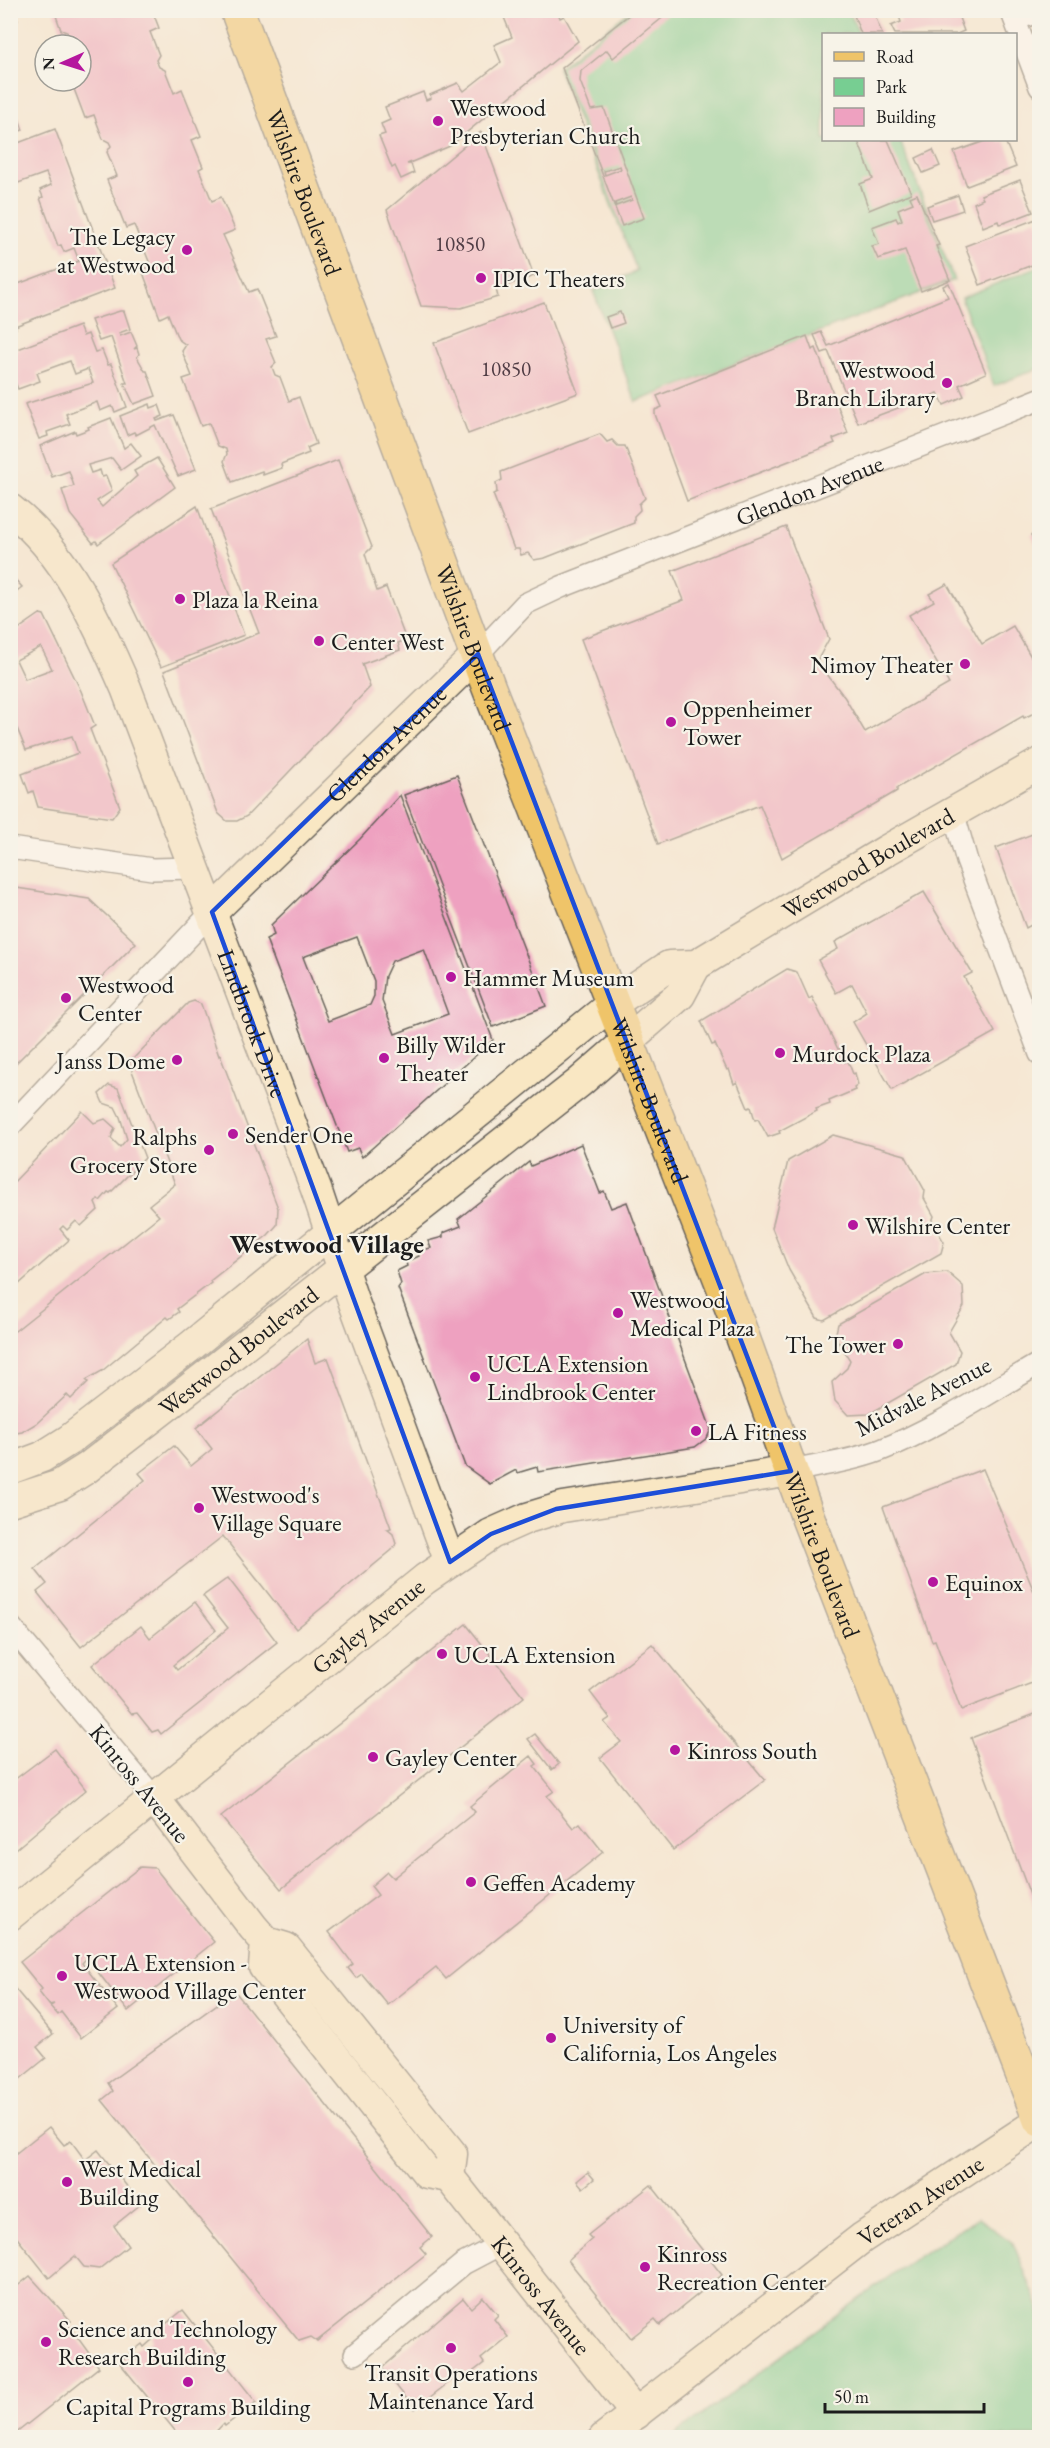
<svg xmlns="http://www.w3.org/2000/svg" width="1050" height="2448" viewBox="0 0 1050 2448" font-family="'EB Garamond',serif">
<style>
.green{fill:#77ce92;stroke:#4a7557;stroke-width:1.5}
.building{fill:#eea1c0;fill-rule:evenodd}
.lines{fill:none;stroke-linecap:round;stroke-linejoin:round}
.street-casing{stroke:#68635c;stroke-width:24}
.secondary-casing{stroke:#68635c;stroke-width:33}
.primary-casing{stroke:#68635c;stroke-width:36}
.street{stroke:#fff;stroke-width:21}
.secondary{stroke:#f9e7c3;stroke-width:30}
.primary{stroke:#efc469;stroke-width:33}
.marked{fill:none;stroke:#1d4ed8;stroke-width:4.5;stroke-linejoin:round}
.poi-dot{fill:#b5179e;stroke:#f7f3e8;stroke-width:2}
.labels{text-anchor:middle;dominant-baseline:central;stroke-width:4.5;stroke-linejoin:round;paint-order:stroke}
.number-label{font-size:21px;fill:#503d45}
.poi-label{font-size:24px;fill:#1c1c1c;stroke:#f7f3e8;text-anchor:start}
.street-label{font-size:24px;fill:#1c1c1c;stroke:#f7f3e8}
.neighbourhood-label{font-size:26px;font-weight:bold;fill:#1c1c1c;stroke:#f7f3e8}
</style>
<rect width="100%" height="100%" fill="#f7f3e8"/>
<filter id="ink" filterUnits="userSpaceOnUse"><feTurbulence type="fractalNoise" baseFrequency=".0167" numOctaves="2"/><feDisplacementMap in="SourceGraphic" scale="12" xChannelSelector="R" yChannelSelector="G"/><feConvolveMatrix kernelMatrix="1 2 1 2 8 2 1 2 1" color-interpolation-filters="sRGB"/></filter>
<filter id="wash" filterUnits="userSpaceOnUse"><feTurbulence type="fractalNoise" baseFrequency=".008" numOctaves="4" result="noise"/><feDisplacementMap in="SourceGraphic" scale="24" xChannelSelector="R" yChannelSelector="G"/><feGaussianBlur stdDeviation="1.35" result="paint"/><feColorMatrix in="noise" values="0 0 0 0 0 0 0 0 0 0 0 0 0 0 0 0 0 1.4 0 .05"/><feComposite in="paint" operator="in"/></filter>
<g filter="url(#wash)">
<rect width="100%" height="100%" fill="#f5e7d3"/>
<g class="green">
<polygon points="630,11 849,11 859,34 824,34 824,140 900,140 954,280 636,402 593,291 637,271 558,68"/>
<polygon points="1039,266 1039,368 994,386 961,298"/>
<polygon points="978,2218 1013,2243 1039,2307 1039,2437 672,2437 909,2262"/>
</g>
<g id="blocks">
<g class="building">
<polygon points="10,10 14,10 18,20 10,23"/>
<polygon points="54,10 152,10 159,28 150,32 159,55 156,60 159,67 165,70 174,93 182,89 201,136 192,140 203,167 199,169 212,201 221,197 235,230 223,235 249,292 257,289 276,336 266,339 276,363 272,367 275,375 280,377 289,401 299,397 316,444 307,448 309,453 281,464 282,468 263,475 262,471 232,482 224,461 227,454 226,449 218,446 209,423 201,426 183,379 192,376 182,351 186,345 178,339 168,314 160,318 142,270 151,266 134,225 126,228 107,180 117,176 107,152 111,146 109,142 103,139 94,115 85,118 71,81 81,81 81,45 67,45 70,39 67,32 61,30"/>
<polygon points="501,10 557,10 560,18 564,16 578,41 450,146 407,164 411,164 414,173 401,179 395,166 392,168 379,136 385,134 381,124 390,120 385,107 423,92 426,100 431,98 430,95 458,83 464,91 501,62 494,45 512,37"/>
<path d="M635,10H672L613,58L607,50L581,71L580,81L591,110L604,108L644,218L622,226L562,68ZM607,133L608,137L593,143L591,139ZM620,166L621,169L605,175L604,171ZM631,197L632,200L616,206L615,203Z"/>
<polygon points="852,10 873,10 882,34 861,34"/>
<polygon points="912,10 941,10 942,14 956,10 964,31 957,34 895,34 891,26 901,22 899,16"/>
<polygon points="10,93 23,130 10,134"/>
<polygon points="55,129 115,288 15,326 16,328 10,330 10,287 79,261 74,248 64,252 61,245 58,246 40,198 43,197 40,190 51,185 46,173 10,186 10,146"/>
<polygon points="481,132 534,276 496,289 498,297 461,308 421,306 387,210"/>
<polygon points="863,140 888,140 911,193 869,210 860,184 873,179 858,141"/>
<polygon points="988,140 999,140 1000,143 1005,141 1016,167 967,186 954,152"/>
<polygon points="933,150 940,166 923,173 916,158"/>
<polygon points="1020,180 1033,212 1004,223 999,224 998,221 983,227 974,203 983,199 981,195"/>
<polygon points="917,194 939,245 936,246 950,280 921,291 905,250 878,259 872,246 879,244 872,227 896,218 898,222 902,220 898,209 913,203 910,197"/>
<polygon points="958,195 963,210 932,220 927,206"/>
<polygon points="1036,219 1040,229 1040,262 980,285 965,246"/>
<polygon points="949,283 986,373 959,385 964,396 944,405 938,393 858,423 828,351 822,353 814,335 821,332 828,346 948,297 943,286"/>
<polygon points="544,302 578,393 468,434 434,343"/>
<polygon points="120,311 124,311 130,329 119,333 120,336 131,332 137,346 134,349 137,348 139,354 137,357 145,371 147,371 156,396 134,404 124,383 127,383 111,337 99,341 91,320"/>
<polygon points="620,312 624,323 610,328 606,317"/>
<polygon points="79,326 83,336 88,334 95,352 102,350 108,365 111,364 127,407 115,412 112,406 100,411 97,402 66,414 70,424 47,432 48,436 39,439 25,404 93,383 88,369 75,374 70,361 37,373 40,381 18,389 10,370 10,352"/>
<polygon points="807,336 812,350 816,348 848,433 833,439 835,443 687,501 655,414 655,410 662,407 657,396"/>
<polygon points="150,404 151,408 159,405 163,416 156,419 157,421 174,415 196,469 178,476 155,425 136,435 134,432 127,435 120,416"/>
<polygon points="111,418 124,448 131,443 141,456 121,470 112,458 88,465 91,473 100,470 102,477 106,476 112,491 97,501 102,507 137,476 134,471 157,458 175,487 98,544 96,541 93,543 70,514 62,490 74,486 69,471 52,477 40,446 75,431 76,434 89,429 88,427"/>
<polygon points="600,434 607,442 612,440 618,446 625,446 645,498 639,504 640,510 634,516 634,523 545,558 534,560 528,553 521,555 519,549 514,549 493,494 497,492 496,483 502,480 501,472"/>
<polygon points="338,460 372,547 365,554 377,591 386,587 406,640 398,643 400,650 362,664 370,687 247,816 237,821 227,821 218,813 164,671 259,633 211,509"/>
<polygon points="197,506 244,635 161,667 111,563"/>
<polygon points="786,527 829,639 817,661 845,698 865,732 949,684 909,615 934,601 929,594 947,584 982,644 1013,626 1040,672 1040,710 1024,718 1023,716 897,788 897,791 782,858 760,805 658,844 581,639 684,600 672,571"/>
<polygon points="1040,533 1040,550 1031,535"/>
<polygon points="10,574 22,587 10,596"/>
<path d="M40,614L44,615L81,691L95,726L90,729L120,807L112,818L38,807L33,791L29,793L22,774L78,753L72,736L26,750L10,711V635ZM41,647L52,669L25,679L16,660Z"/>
<polygon points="457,775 546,1006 493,1027 404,795"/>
<path d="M400,795L493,1040L362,1157L358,1148L347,1152L266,939L274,935L271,925L360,839ZM357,937L374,981V996L370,1005L328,1021L303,957ZM424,949L448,1014L395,1034L382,1001L385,976L392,961Z"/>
<polygon points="1040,831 1040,920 1026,928 996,848"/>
<polygon points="10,887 89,899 136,943 10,1069"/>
<polygon points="924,892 972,973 964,977 995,1032 892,1090 853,1022 867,1013 852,984 836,993 818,960 838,949 835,942"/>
<polygon points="787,969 797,972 809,999 812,997 838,1049 841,1048 845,1062 848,1061 853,1074 855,1073 858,1085 854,1088 855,1090 829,1101 830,1104 816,1109 817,1111 779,1131 780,1133 768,1137 758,1119 755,1120 751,1107 748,1108 737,1082 734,1084 729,1069 727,1070 715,1044 712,1045 701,1021"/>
<polygon points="194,1001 201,1004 219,1056 220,1055 278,1208 277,1225 268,1235 210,1281 211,1283 177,1309 179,1312 169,1319 167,1317 102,1371 86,1380 88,1382 71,1399 67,1395 37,1423 22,1432 10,1434 10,1329 15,1331 159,1216 149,1205 175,1184 129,1063 188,1003"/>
<polygon points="109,1085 118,1088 145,1158 110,1193 108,1192 100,1201 98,1199 95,1203 98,1210 81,1226 76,1221 67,1230 63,1226 60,1229 69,1240 10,1292 10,1186 82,1111 94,1123 105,1119 115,1128 111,1138 120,1147 127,1139 120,1117 115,1107 103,1103 99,1094"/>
<polygon points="833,1135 905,1155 925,1191 924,1198 934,1216 932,1222 944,1242 941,1253 824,1320 817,1318 789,1270 772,1228 788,1161"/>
<polygon points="581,1144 600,1193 604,1191 611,1208 627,1202 711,1429 707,1438 695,1447 538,1472 537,1467 517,1473 516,1470 490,1484 465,1466 398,1288 401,1284 397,1271 407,1266 406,1262 419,1256 418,1251 431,1248 428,1241 443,1237 443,1233 461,1226 458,1219 529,1162 531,1166"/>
<polygon points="947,1272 963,1286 964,1306 949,1332 960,1351 956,1364 869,1414 848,1415 835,1401 832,1382 847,1368 850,1360 835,1337 838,1324 926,1274"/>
<polygon points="307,1339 315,1363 328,1358 391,1528 387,1529 393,1534 396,1544 392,1550 296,1629 223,1536 81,1647 37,1592 47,1584 35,1569 145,1480 139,1473 174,1446 191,1466 212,1449 196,1428"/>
<polygon points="983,1469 1038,1601 1035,1602 1040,1613 1040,1680 961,1710 935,1640 932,1641 883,1507"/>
<polygon points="228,1578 277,1642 161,1734 158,1730 152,1732 137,1713 132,1714 92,1665 141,1626 150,1638 195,1602 216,1630 173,1665 177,1670 228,1628 203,1596"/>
<polygon points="466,1624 524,1697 281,1889 221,1817"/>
<polygon points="652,1644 765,1780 673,1850 600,1758 621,1742 604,1722 610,1718 590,1692"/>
<polygon points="1040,1712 1040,1906 1035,1908 971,1738"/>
<polygon points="535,1734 559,1764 552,1770 528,1739"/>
<polygon points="55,1749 86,1790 10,1854 10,1783"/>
<polygon points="531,1756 537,1764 534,1766 554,1791 547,1796 573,1828 580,1823 603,1852 446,1979 436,1967 388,2005 362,1974 356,1978 348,1968 353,1964 329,1932 378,1895 371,1886 387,1872 393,1878 475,1812 470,1806"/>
<polygon points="140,1867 155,1868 214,1942 128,2011 87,1958 82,1963 118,2009 81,2038 61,2012 58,2015 50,2006 54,2004 49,2005 39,1992 42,1989 20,1962"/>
<polygon points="10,1983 53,2034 37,2047 46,2058 10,2087"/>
<polygon points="237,1994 432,2237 420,2247 426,2254 317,2341 311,2337 299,2341 102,2100 113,2091 108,2083 223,2000"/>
<polygon points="49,2127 64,2145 71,2141 85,2160 98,2150 141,2204 114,2226 128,2246 99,2269 84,2267 75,2256 49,2278 10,2229 10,2158"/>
<polygon points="588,2172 594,2179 583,2188 577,2181"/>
<polygon points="651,2185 722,2275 660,2325 655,2319 631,2338 568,2260 592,2239 588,2235"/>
<polygon points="30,2276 71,2321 67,2323 99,2367 10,2438 10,2292"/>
<polygon points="483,2297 498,2315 494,2319 508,2337 481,2359 484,2363 466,2377 462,2372 415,2409 382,2368 463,2298 471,2308"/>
<polygon points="183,2310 256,2402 225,2426 223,2424 210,2438 181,2438 119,2362 142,2344 144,2347 153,2339 151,2336"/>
</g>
</g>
</g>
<g filter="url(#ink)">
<use href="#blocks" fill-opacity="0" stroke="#68635c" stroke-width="1.5"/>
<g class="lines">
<g class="street-casing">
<g id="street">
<polyline points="1011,10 1040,87"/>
<polyline points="1015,19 1040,12"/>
<path id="s1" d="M478,654L525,604L561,587L1040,399"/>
<polyline points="953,812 967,861 1040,1054"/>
<polyline points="10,848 152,869 194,868"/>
<polyline points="10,1126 212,912"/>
<path d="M791,1471C821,1465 852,1461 881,1450C937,1428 988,1393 1040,1363"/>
<polyline points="10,1626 155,1799"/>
<polyline points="355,2354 463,2264 501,2244"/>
</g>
</g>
<g class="secondary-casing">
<g id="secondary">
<path id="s2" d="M10,509C67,553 98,624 126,688L316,1189L353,1300L450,1562"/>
<path id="s3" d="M212,912L478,654"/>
<path id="s4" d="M10,1469L42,1457L69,1440L191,1346L612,1004L669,966L696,965L887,850L1040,763"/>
<path id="s5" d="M10,1501L60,1485L87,1468L207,1375L580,1082L680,995L696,965"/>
<polyline points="155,1799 253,1927 266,1942 286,1948 452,2154 449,2177"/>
<path id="s6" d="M10,1915L425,1579L491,1534L527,1518L563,1507L791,1471"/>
<path id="s7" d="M266,1942L264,1967L427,2173L449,2177L636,2414"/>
<path id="s8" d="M604,2438L862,2238L1040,2121"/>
</g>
</g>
<g class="primary-casing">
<g id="primary">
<path id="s9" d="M237,10L489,688L738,1324L808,1518L1040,2120"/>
</g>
</g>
<use href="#street" class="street"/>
<use href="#secondary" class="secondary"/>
<use href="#primary" class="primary"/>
</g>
</g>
<path d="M0 0H1050V2448H0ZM478,654L791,1471L556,1509L491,1534L450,1562L212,912Z" fill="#f5e7d3" fill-opacity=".55" fill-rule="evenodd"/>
<path class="marked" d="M478,654L791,1471L556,1509L491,1534L450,1562L212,912Z"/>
<g class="poi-dot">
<circle cx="438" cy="121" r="6"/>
<circle cx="187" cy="250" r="6"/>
<circle cx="481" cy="278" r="6"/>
<circle cx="947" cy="383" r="6"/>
<circle cx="180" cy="599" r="6"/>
<circle cx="319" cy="641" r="6"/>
<circle cx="965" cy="664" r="6"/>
<circle cx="671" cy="722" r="6"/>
<circle cx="451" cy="977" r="6"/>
<circle cx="66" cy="998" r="6"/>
<circle cx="780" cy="1053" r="6"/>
<circle cx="384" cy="1058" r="6"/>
<circle cx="177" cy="1060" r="6"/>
<circle cx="233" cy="1134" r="6"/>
<circle cx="209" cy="1150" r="6"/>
<circle cx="853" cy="1225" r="6"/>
<circle cx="618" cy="1313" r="6"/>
<circle cx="898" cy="1344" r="6"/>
<circle cx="475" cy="1377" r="6"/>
<circle cx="696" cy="1431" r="6"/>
<circle cx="199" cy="1508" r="6"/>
<circle cx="933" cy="1582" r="6"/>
<circle cx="442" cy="1654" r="6"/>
<circle cx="675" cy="1750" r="6"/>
<circle cx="373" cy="1757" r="6"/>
<circle cx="471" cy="1882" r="6"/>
<circle cx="62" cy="1976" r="6"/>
<circle cx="551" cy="2038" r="6"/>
<circle cx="67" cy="2182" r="6"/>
<circle cx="645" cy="2267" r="6"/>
<circle cx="46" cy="2342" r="6"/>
<circle cx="451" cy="2348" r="6"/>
<circle cx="188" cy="2382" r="6"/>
</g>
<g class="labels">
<g class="number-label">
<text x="460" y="243">10850</text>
<text x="506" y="368">10850</text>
</g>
<g class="poi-label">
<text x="450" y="107">Westwood<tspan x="450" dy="28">Presbyterian Church</tspan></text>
<text x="175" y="236" text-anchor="end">The Legacy<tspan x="175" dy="28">at Westwood</tspan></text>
<text x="493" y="278">IPIC Theaters</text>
<text x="935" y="369" text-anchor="end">Westwood<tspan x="935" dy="28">Branch Library</tspan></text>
<text x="192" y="599">Plaza la Reina</text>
<text x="331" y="641">Center West</text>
<text x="953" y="664" text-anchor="end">Nimoy Theater</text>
<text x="683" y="708">Oppenheimer<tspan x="683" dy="28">Tower</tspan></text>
<text x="463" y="977">Hammer Museum</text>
<text x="78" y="984">Westwood<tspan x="78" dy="28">Center</tspan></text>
<text x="396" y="1044">Billy Wilder<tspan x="396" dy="28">Theater</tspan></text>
<text x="792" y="1053">Murdock Plaza</text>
<text x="165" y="1060" text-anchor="end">Janss Dome</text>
<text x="245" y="1134">Sender One</text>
<text x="197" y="1136" text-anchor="end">Ralphs<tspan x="197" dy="28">Grocery Store</tspan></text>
<text x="865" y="1225">Wilshire Center</text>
<text x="630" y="1299">Westwood<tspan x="630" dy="28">Medical Plaza</tspan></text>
<text x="886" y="1344" text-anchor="end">The Tower</text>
<text x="487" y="1363">UCLA Extension<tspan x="487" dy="28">Lindbrook Center</tspan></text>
<text x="708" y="1431">LA Fitness</text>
<text x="211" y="1494">Westwood's<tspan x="211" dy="28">Village Square</tspan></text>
<text x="945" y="1582">Equinox</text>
<text x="454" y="1654">UCLA Extension</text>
<text x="687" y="1750">Kinross South</text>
<text x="385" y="1757">Gayley Center</text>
<text x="483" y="1882">Geffen Academy</text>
<text x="74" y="1962">UCLA Extension -<tspan x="74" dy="28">Westwood Village Center</tspan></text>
<text x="563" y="2024">University of<tspan x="563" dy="28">California, Los Angeles</tspan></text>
<text x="79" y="2168">West Medical<tspan x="79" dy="28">Building</tspan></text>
<text x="657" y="2253">Kinross<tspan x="657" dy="28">Recreation Center</tspan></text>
<text x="58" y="2328">Science and Technology<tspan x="58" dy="28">Research Building</tspan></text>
<text x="451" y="2372" text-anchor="middle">Transit Operations<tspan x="451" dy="28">Maintenance Yard</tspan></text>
<text x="188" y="2406" text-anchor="middle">Capital Programs Building</text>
</g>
<g class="street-label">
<text stroke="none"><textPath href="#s9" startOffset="194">Wilshire Boulevard</textPath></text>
<text stroke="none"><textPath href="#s1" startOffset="375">Glendon Avenue</textPath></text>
<text stroke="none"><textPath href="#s9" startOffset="680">Wilshire Boulevard</textPath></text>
<text stroke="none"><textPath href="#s3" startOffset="242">Glendon Avenue</textPath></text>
<text stroke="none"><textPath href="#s4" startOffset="1058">Westwood Boulevard</textPath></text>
<text stroke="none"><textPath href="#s2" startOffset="574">Lindbrook Drive</textPath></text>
<text stroke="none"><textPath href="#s9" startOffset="1166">Wilshire Boulevard</textPath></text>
<text stroke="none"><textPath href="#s5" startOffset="276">Westwood Boulevard</textPath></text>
<text transform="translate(923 1396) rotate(-27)">Midvale Avenue</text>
<text stroke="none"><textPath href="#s9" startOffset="1652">Wilshire Boulevard</textPath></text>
<text stroke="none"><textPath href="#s6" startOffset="460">Gayley Avenue</textPath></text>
<text transform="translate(140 1783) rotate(51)">Kinross Avenue</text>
<text stroke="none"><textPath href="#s8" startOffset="396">Veteran Avenue</textPath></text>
<text stroke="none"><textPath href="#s7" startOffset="460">Kinross Avenue</textPath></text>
</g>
<g class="neighbourhood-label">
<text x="327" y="1244">Westwood Village</text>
</g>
</g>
<rect width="1050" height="2448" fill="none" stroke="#f7f3e8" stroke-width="36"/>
<rect x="822" y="33" width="195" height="108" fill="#f7f3e8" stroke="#9f9d96" stroke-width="1.5"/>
<rect x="834" y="52" width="30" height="9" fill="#efc469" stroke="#9f9d96" stroke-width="1.5"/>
<text x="876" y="63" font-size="18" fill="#1c1c1c">Road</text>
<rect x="834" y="78" width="30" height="18" fill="#77ce92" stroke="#9f9d96" stroke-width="1.5"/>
<text x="876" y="93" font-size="18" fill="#1c1c1c">Park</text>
<rect x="834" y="108" width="30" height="18" fill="#eea1c0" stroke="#9f9d96" stroke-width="1.5"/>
<text x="876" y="123" font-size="18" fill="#1c1c1c">Building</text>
<g transform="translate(63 63) rotate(267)"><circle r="28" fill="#f7f3e8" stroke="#9f9d96" stroke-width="1.5"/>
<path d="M0-4.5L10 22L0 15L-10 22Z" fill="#b5179e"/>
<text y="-9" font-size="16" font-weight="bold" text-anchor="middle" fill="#1c1c1c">N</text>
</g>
<path d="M825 2403v9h159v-9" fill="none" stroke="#1c1c1c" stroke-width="3"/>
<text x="834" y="2403" font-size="18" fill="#1c1c1c" stroke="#f7f3e8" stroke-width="4.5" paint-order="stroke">50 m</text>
</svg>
